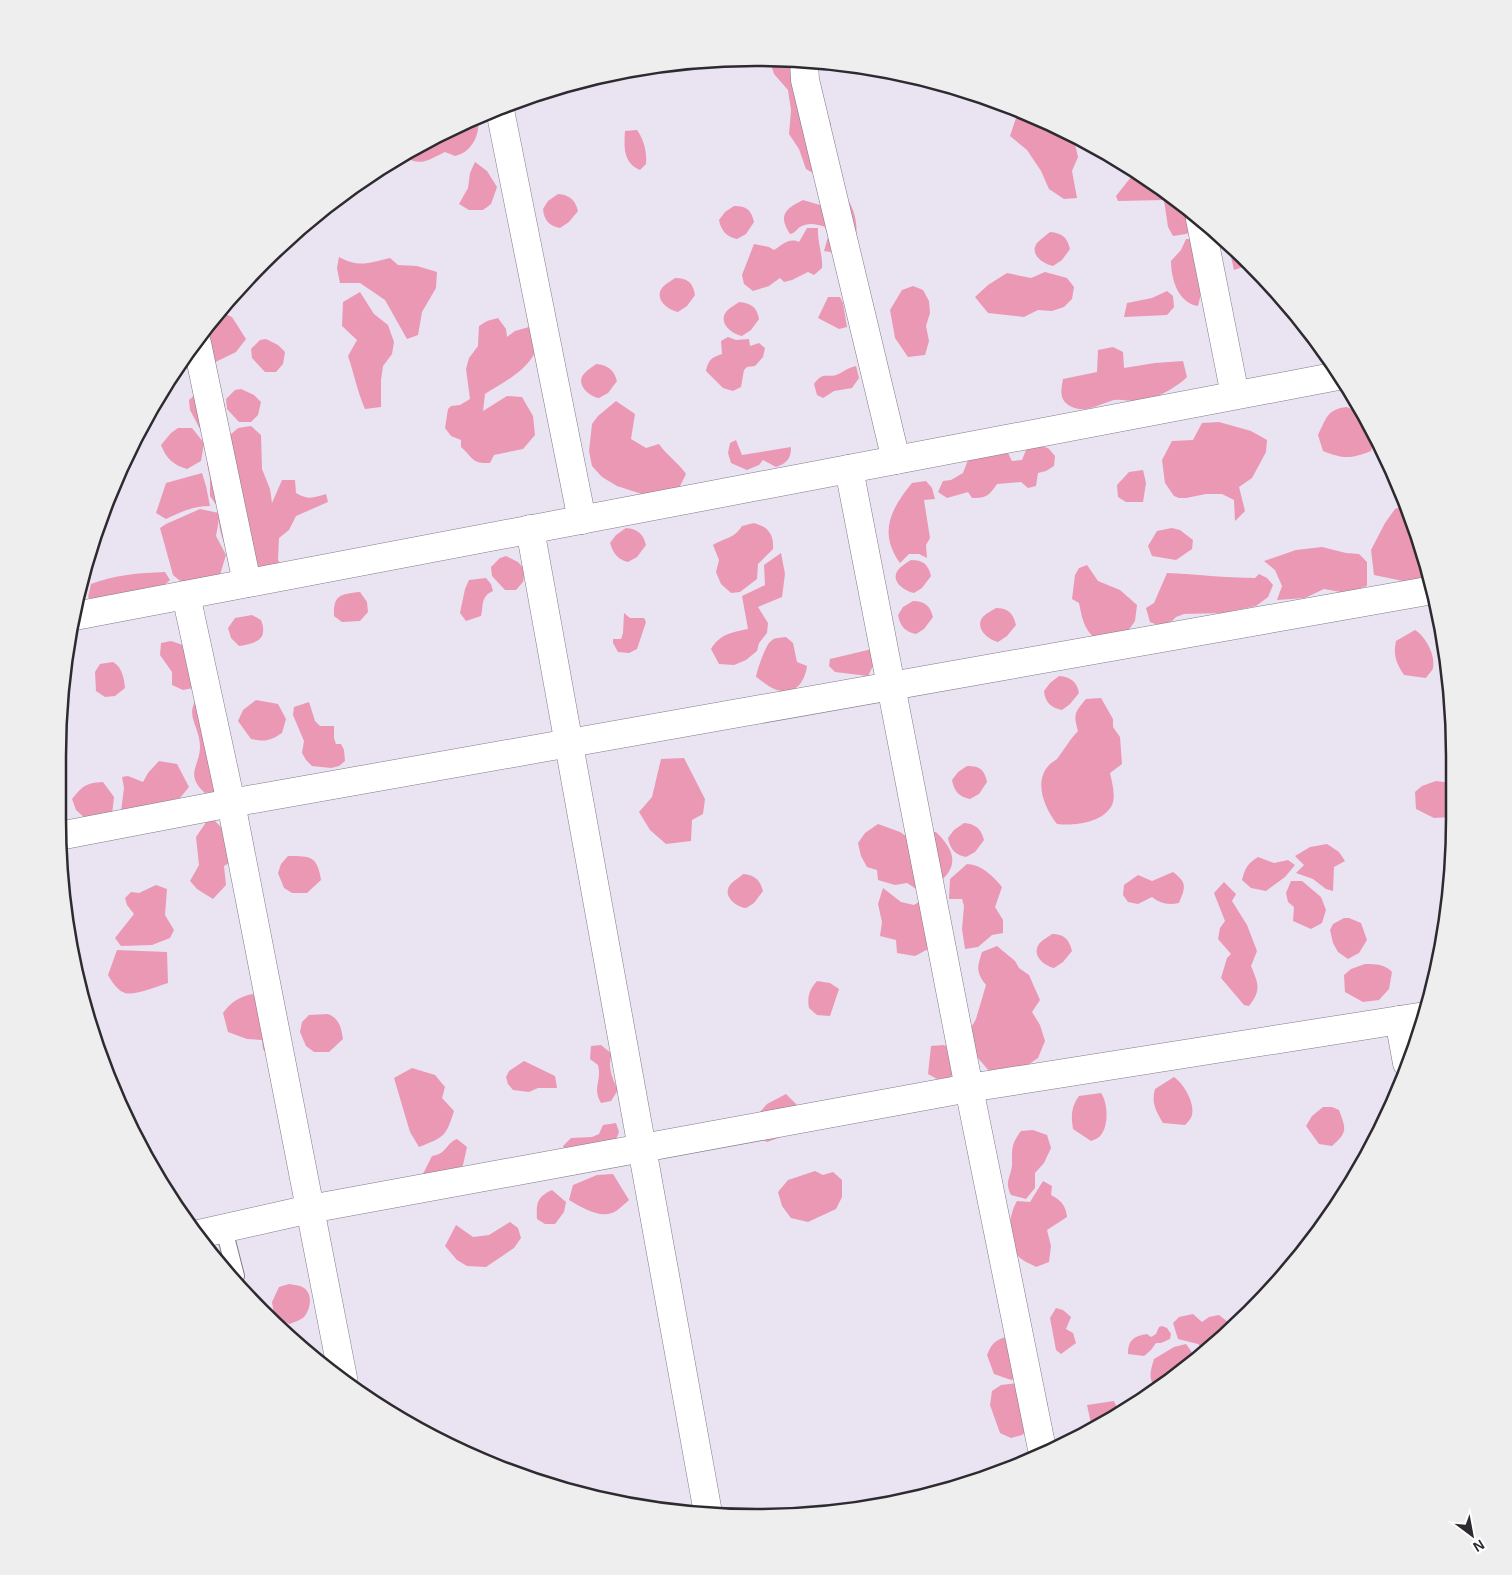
<svg xmlns="http://www.w3.org/2000/svg" width="1512" height="1575" viewBox="0 0 1512 1575" font-family="Arial,sans-serif">
<style>
.forest{fill:#eb98b5}
.lines{fill:none;stroke-linecap:round;stroke-linejoin:round}
.service-casing{stroke:#807a88;stroke-width:18}
.minor-casing{stroke:#807a88;stroke-width:29}
.service{stroke:#fff;stroke-width:16}
.minor{stroke:#fff;stroke-width:28}
.rim{fill:none;stroke:#2d2a30;stroke-width:2.5}
</style>
<rect width="100%" height="100%" fill="#eae3f2"/>
<g class="forest">
<polygon points="770,61 819,63 820,66 815,78 823,107 831,124 829,144 813,173 806,169 799,149 789,134 791,110 788,90 774,74"/>
<polygon points="1018,112 1052,127 1054,130 1073,136 1078,157 1072,171 1077,198 1064,199 1049,189 1041,171 1027,150 1010,136"/>
<path d="M477,118C481,129 475,144 466,151C463,153 459,155 455,156L445,152C430,159 419,168 405,156L447,130Z"/>
<path d="M637,130C644,140 647,152 646,164L640,170C623,163 624,147 625,131Z"/>
<polygon points="475,162 487,171 497,187 491,204 483,210 469,210 459,204 468,188 470,173"/>
<polygon points="1135,172 1199,218 1196,230 1186,234 1173,236 1168,227 1164,200 1118,201 1116,196"/>
<path d="M558,194C570,195 575,200 578,211L569,222L560,228C549,226 544,220 543,209L548,201Z"/>
<path d="M845,195C855,210 858,223 856,240L836,253L824,251L828,237L825,227C817,224 808,222 800,227C796,230 795,233 790,234C778,215 785,209 803,200L820,205L824,196Z"/>
<path d="M734,206C747,206 751,210 754,222L746,234L737,239C727,237 721,231 719,220L725,212Z"/>
<path d="M807,228H818C817,242 823,254 822,268L814,275L808,272L792,280L784,282L780,278L769,286L753,291L744,284L742,275L754,244L769,247L774,250C782,245 789,237 799,242Z"/>
<path d="M1050,232C1062,233 1067,237 1070,249L1062,260L1053,266C1043,264 1029,254 1037,243C1041,239 1046,235 1050,232Z"/>
<path d="M1186,239H1214L1198,306C1178,303 1171,279 1171,261L1181,250Z"/>
<polygon points="1232,248 1249,265 1234,270 1230,252"/>
<path d="M339,257C359,268 369,263 390,258L398,265L417,266L437,272L436,288L422,312L418,335L407,339L385,300L360,283H340L337,268Z"/>
<polygon points="1045,272 1067,278 1074,287 1072,299 1064,307 1052,311 1038,310 1024,317 988,313 975,297 988,285 1007,273 1031,278"/>
<path d="M675,278C688,278 693,283 695,295L687,306L678,312C668,310 654,299 662,288C665,284 671,281 675,278Z"/>
<polygon points="913,286 923,290 929,301 930,313 926,326 929,341 925,355 908,357 895,338 890,310 902,290"/>
<polygon points="1167,291 1173,296 1174,307 1167,315 1124,317 1127,303 1152,298"/>
<path d="M360,292L374,314L388,325L394,342L392,354L383,366L381,380V407L365,409C357,391 354,373 348,356L357,340L342,326L343,302Z"/>
<polygon points="828,297 840,297 843,303 847,327 839,329 818,318"/>
<path d="M739,302C751,303 757,307 759,319L751,330L742,336C732,334 718,323 726,312C729,308 735,305 739,302Z"/>
<polygon points="219,311 232,317 246,339 236,352 191,374 183,362"/>
<path d="M498,318L506,329L507,337L515,331L529,327C555,356 506,381 485,394L483,411L507,396L522,397L533,416L535,435L523,449L494,455L490,463C471,464 473,457 461,447V440L451,436L445,428L448,409L451,406L460,405L470,399L466,369L469,358L478,346L479,326L487,321Z"/>
<path d="M728,337L736,340L749,339L750,346L759,343L765,348L763,357L755,366L747,367L744,370L741,387L733,391L723,388L706,371C708,360 712,357 722,354L721,341Z"/>
<polygon points="266,339 278,345 285,352 283,364 276,372 265,372 252,358 251,349 260,340"/>
<path d="M1113,347L1123,352L1124,368L1155,363L1183,361L1187,377C1177,387 1153,401 1139,401C1130,402 1119,398 1111,401C1097,405 1085,414 1070,406C1059,400 1061,390 1063,379L1097,372L1098,350Z"/>
<path d="M596,364C608,365 614,370 617,381L608,393L599,398C590,397 576,385 583,375C586,371 592,367 596,364Z"/>
<path d="M856,366L859,378L852,388L834,391L823,398L817,395L814,384C823,371 826,378 836,375C843,373 846,368 856,366Z"/>
<path d="M206,385L219,389L225,406L223,421L230,435L238,428L251,426L261,435L262,469L270,489L272,503L282,480H295L296,493C308,500 313,498 326,494L328,502L296,516L289,530L279,538L278,560L282,567L247,583C236,564 219,542 219,519L216,536L226,555L219,578L184,584L173,575L160,528L166,524L200,509L219,513V509L210,496V478L207,463L209,451L202,433L190,410L189,400Z"/>
<polygon points="241,389 254,395 261,402 258,415 251,422 239,422 227,409 226,399 235,390"/>
<path d="M616,401L635,414L631,439L646,448L659,444C667,456 678,462 686,474L678,490L648,496L617,486L602,477L592,466L589,451L592,424L598,416Z"/>
<path d="M1347,407C1358,412 1376,425 1374,439C1374,443 1372,447 1371,451C1350,459 1344,459 1323,451L1318,435C1326,419 1327,409 1347,407Z"/>
<polygon points="1219,422 1251,431 1267,440 1266,452 1252,478 1239,487 1245,511 1235,521 1234,500 1222,494 1206,494 1186,498 1179,498 1174,496 1165,483 1162,460 1172,441 1193,440 1202,423"/>
<path d="M178,428H192L204,443L201,461L187,469C173,465 166,458 161,445L171,433Z"/>
<path d="M736,440L742,455L791,447C791,459 787,463 776,467L763,460L759,465L747,470L731,463L728,453L730,443Z"/>
<path d="M1031,444L1048,448L1055,456L1054,466L1046,471L1038,473L1036,486L1028,488L1021,482L997,484C989,496 986,498 972,498L968,492L947,498L938,492L943,481L951,480L963,473L968,460L1001,449L1008,453L1012,461L1022,460L1026,450Z"/>
<polygon points="1143,470 1146,483 1143,502 1126,502 1118,497 1117,485 1129,472"/>
<path d="M202,473L206,486L210,506C194,506 180,512 166,519L156,513L166,483Z"/>
<path d="M926,481L932,488L935,499L924,500L930,538L926,545L927,558L919,554H909L900,563C878,532 891,509 912,483Z"/>
<polygon points="1404,505 1431,575 1432,585 1427,586 1374,575 1371,550 1385,523 1395,509"/>
<path d="M754,523C768,527 774,534 773,549L758,564L757,579L740,592L731,593L721,584L716,572L719,560L713,545C724,538 734,539 742,526Z"/>
<path d="M626,528C638,529 643,534 646,545L637,557L628,562C618,560 613,553 610,543L616,535Z"/>
<polygon points="1172,528 1180,530 1193,540 1192,549 1176,560 1152,556 1148,546 1157,531"/>
<polygon points="1322,547 1346,553 1359,554 1367,562 1367,586 1346,593 1324,589 1305,598 1277,600 1282,586 1275,570 1264,561 1296,550"/>
<path d="M781,553L785,574L782,597L758,607L768,623L767,633L759,643L757,651L746,660L734,665L719,664L711,649C720,634 733,632 748,629L742,596L765,585L764,565Z"/>
<polygon points="506,556 518,562 525,570 523,582 516,590 505,590 492,576 491,567 500,558"/>
<path d="M911,560C923,560 928,564 931,576L922,588L914,593C904,591 890,581 898,570C901,566 906,563 911,560Z"/>
<path d="M1087,565L1098,581L1120,590L1137,605L1135,621L1121,641L1102,644C1085,632 1083,623 1079,603L1072,599L1075,575L1079,568Z"/>
<path d="M165,572L170,580L153,595L96,605L88,597L91,584C114,575 139,573 165,572Z"/>
<path d="M1167,573C1196,574 1225,578 1255,578L1259,574L1267,578L1273,585L1268,597L1256,606L1223,613L1184,614L1176,617L1172,621L1160,626L1150,622L1146,608L1154,603Z"/>
<path d="M486,578L491,584L493,591C480,597 484,605 481,616L466,621L460,613L465,589L469,580Z"/>
<path d="M360,592L367,602L368,612L360,621L342,622L334,616C333,595 340,594 360,592Z"/>
<path d="M913,601C925,601 930,606 933,617L924,629L916,634C905,632 900,626 898,615L903,607Z"/>
<path d="M996,608C1008,608 1013,613 1016,625L1007,636L998,642C989,640 975,629 982,618C985,614 991,611 996,608Z"/>
<polygon points="624,613 630,618 644,618 646,622 637,649 629,653 618,652 613,643 613,639 621,639 623,633"/>
<path d="M252,615L261,620C262,623 264,628 263,632C263,642 247,645 239,646L231,638L228,628L235,618Z"/>
<path d="M1415,630C1425,636 1436,655 1433,668C1432,671 1428,675 1426,678L1404,675C1396,663 1393,655 1396,641Z"/>
<path d="M786,637L793,643L797,662L807,666C805,681 796,696 777,690C770,688 762,681 756,677C757,670 766,644 771,641C775,637 781,638 786,637Z"/>
<polygon points="171,641 183,645 198,687 183,690 172,685 172,672 160,655 161,643"/>
<polygon points="872,649 875,662 868,676 835,672 829,666 830,659"/>
<path d="M113,662C122,667 124,678 125,688L115,696L105,697L96,691L95,672L100,664Z"/>
<path d="M1059,676C1071,677 1077,682 1079,693L1070,704L1062,710C1051,708 1045,702 1044,691L1050,683Z"/>
<path d="M202,693L227,790L205,793C184,774 200,766 200,747C200,724 181,714 202,693Z"/>
<path d="M1101,698L1113,719V727L1120,737L1122,764L1110,773C1112,782 1116,796 1112,805C1103,823 1074,826 1057,824C1044,807 1033,781 1050,764C1052,762 1055,761 1057,759C1064,750 1070,739 1078,731C1073,714 1075,712 1086,699Z"/>
<path d="M256,700L278,704L286,719L282,733C270,741 265,742 251,739L238,721L243,710Z"/>
<polygon points="309,702 315,721 320,726 334,726 334,738 336,744 341,744 344,750 345,761 339,766 331,768 312,766 306,760 302,753 304,741 293,715 294,707"/>
<polygon points="684,758 705,799 703,814 692,820 691,841 666,844 650,830 639,812 652,797 661,759"/>
<polygon points="159,761 177,764 189,787 180,798 171,800 161,808 121,811 124,788 122,777 128,776 143,782 148,773"/>
<path d="M967,766C981,766 984,770 987,782L979,794L970,799C959,797 954,791 952,780L958,772Z"/>
<polygon points="1436,781 1453,783 1453,814 1450,817 1434,818 1416,809 1415,792 1422,786"/>
<path d="M103,782L114,797L112,815L87,820L76,810L72,799C83,786 85,783 103,782Z"/>
<polygon points="207,821 215,821 223,829 236,859 224,866 226,885 213,899 197,889 190,881 199,865 196,837"/>
<path d="M964,823C976,824 981,829 984,840L975,852L966,857C955,855 950,849 948,838L954,830Z"/>
<path d="M878,824L900,832L910,839L926,832H936C965,860 952,875 924,894L907,883L895,885L878,880L877,870L867,867L861,856L858,843L865,833Z"/>
<polygon points="1327,844 1339,852 1345,861 1334,867 1333,891 1326,889 1313,879 1296,873 1304,865 1295,856 1310,847"/>
<path d="M288,856C311,856 317,856 321,880L307,893H292L284,888L278,873L281,864Z"/>
<path d="M1258,857L1274,863L1288,860L1295,865L1285,877L1266,891L1251,888L1242,880C1245,868 1248,863 1258,857Z"/>
<path d="M967,864C982,865 992,875 1002,887L995,907L1003,920V933L992,935L978,947L965,949L962,929L964,906L962,899H949L950,879Z"/>
<path d="M1173,872C1188,883 1185,888 1179,903C1168,905 1161,904 1152,897L1138,904L1128,902L1123,895L1124,885L1138,875L1152,881Z"/>
<path d="M743,874C755,875 760,880 763,891L754,903L746,908C736,907 722,896 730,885C733,881 739,878 743,874Z"/>
<polygon points="1291,881 1302,881 1321,897 1326,910 1322,923 1311,929 1293,921 1294,907 1288,902 1286,893"/>
<path d="M1224,882L1236,894L1232,901L1247,925L1257,951L1251,966C1258,983 1262,990 1249,1006L1244,1005L1221,978L1227,958L1231,954L1218,939L1220,928L1225,921L1214,893Z"/>
<polygon points="156,885 167,889 165,915 174,930 170,938 152,945 121,946 115,938 134,914 127,905 125,898 131,892 139,893"/>
<polygon points="883,888 901,902 914,905 922,900 930,948 915,956 897,953 896,940 880,936 882,922 878,904"/>
<polygon points="1344,918 1349,918 1361,923 1367,940 1359,953 1348,959 1338,952 1333,943 1330,930 1333,924"/>
<path d="M1052,934C1064,934 1069,939 1072,951L1063,962L1054,968C1045,966 1031,956 1039,944C1042,940 1048,937 1052,934Z"/>
<path d="M997,946L1015,961L1019,968L1029,975L1040,1000L1032,1012L1040,1025L1045,1041L1038,1058L1011,1076L990,1072L971,1050L970,1040L972,1026L976,1019L986,985C976,972 977,968 982,952Z"/>
<path d="M117,950L167,952L168,983C158,986 134,996 125,993C117,990 112,982 108,975Z"/>
<path d="M1365,964C1377,964 1384,964 1392,972L1389,989L1379,1000L1363,1002L1345,992L1344,975L1351,969Z"/>
<path d="M817,981L830,983L839,989L830,1016L817,1015L809,1008C807,997 809,990 817,981Z"/>
<path d="M252,994L257,996L270,1057L263,1049L262,1040L247,1039L228,1032L223,1013C231,1002 239,997 252,994Z"/>
<path d="M328,1014C340,1019 341,1028 343,1039L329,1052H314L306,1046L300,1032L302,1022L309,1015Z"/>
<path d="M601,1045L612,1054C607,1066 612,1078 618,1090L611,1101L601,1103C592,1087 602,1082 598,1065L590,1059L591,1046Z"/>
<polygon points="944,1045 954,1050 955,1070 950,1078 937,1079 928,1074 931,1046"/>
<polygon points="524,1061 555,1076 557,1088 538,1088 529,1092 513,1090 508,1084 506,1077 509,1071"/>
<path d="M412,1068L435,1075L445,1087L442,1098L454,1111C446,1136 445,1137 419,1147L410,1132L394,1078Z"/>
<path d="M1174,1077C1184,1084 1195,1103 1192,1115C1191,1119 1187,1123 1185,1125L1163,1123C1156,1111 1151,1103 1155,1089Z"/>
<path d="M1101,1093C1108,1103 1109,1125 1101,1135C1099,1138 1094,1140 1091,1141L1073,1129C1071,1116 1071,1107 1079,1096Z"/>
<polygon points="786,1094 799,1107 801,1121 781,1137 767,1142 758,1138 759,1113 767,1104"/>
<path d="M1323,1107H1332L1339,1110C1346,1129 1348,1132 1332,1146L1319,1144L1306,1126L1312,1116Z"/>
<polygon points="616,1123 619,1132 614,1145 567,1155 563,1146 571,1138 592,1137 599,1134 603,1125"/>
<path d="M1033,1130L1047,1135L1051,1148L1044,1163L1035,1173V1188L1026,1199L1011,1195C1004,1182 1011,1177 1012,1165C1012,1149 1011,1144 1021,1131Z"/>
<path d="M457,1139L467,1147L463,1165L455,1174L422,1176L432,1156C447,1154 446,1143 457,1139Z"/>
<polygon points="815,1171 823,1175 833,1172 842,1180 842,1197 836,1209 808,1222 791,1218 782,1206 778,1192 788,1180"/>
<path d="M613,1174L629,1200C624,1204 618,1211 612,1213C598,1218 581,1207 569,1200L573,1185L597,1175Z"/>
<path d="M1043,1181L1052,1186L1051,1195C1061,1200 1066,1206 1067,1217L1047,1230L1051,1246L1049,1262L1036,1267C1031,1264 1023,1261 1019,1257C1006,1243 1008,1216 1017,1201L1030,1202Z"/>
<path d="M552,1190L566,1202L564,1212L555,1224H545L537,1219C536,1203 537,1197 552,1190Z"/>
<polygon points="510,1222 518,1228 521,1238 514,1248 486,1267 467,1266 457,1260 445,1246 456,1225 473,1237 489,1235"/>
<path d="M289,1284C294,1285 300,1285 304,1288C313,1294 311,1309 304,1317C301,1320 294,1322 290,1324L281,1320L274,1314L272,1302L279,1287Z"/>
<polygon points="1056,1308 1063,1310 1071,1317 1066,1329 1073,1333 1076,1343 1061,1354 1056,1350 1050,1318"/>
<path d="M1193,1314L1202,1322L1209,1317L1219,1315L1228,1322C1225,1337 1218,1344 1205,1352L1198,1344L1178,1339L1173,1323L1179,1317Z"/>
<path d="M1162,1326L1167,1328L1171,1334L1170,1339L1161,1343H1156L1151,1350L1144,1356L1128,1354C1128,1340 1134,1336 1147,1334L1151,1337L1156,1334L1159,1327Z"/>
<path d="M1010,1336L1023,1376L1011,1380L994,1374L987,1355C992,1342 997,1339 1010,1336Z"/>
<path d="M1186,1344L1196,1358L1154,1386C1148,1377 1151,1369 1154,1359L1174,1347Z"/>
<polygon points="1019,1383 1041,1388 1048,1404 1043,1420 1022,1435 1011,1438 1000,1433 990,1405 992,1391 1001,1385"/>
<polygon points="1114,1401 1118,1410 1092,1428 1087,1405"/>
</g>
<g class="lines">
<g class="service-casing">
<polyline id="service" points="224,1229 236,1276"/>
</g>
<g class="minor-casing">
<g id="minor">
<polyline points="804,62 805,80 896,460"/>
<polyline points="500,110 582,520"/>
<polyline points="1200,219 1235,395"/>
<polyline points="197,343 247,583"/>
<polyline points="849,469 969,1088 1043,1454"/>
<polyline points="530,529 708,1513"/>
<polyline points="186,595 231,803 343,1378"/>
<polyline points="75,616 1338,376"/>
<polyline points="59,836 231,803 1433,590"/>
<polyline points="1399,1020 1407,1063"/>
<polyline points="199,1234 310,1209 969,1088 1425,1016"/>
</g>
</g>
<use href="#service" class="service"/>
<use href="#minor" class="minor"/>
</g>
<path d="M0 0H1512V1575H0ZM756 66H756A690 690 0 0 1 1446 756V819A690 690 0 0 1 756 1509H756A690 690 0 0 1 66 819V756A690 690 0 0 1 756 66Z" fill="#eee" fill-rule="evenodd"/>
<path class="rim" d="M756 66H756A690 690 0 0 1 1446 756V819A690 690 0 0 1 756 1509H756A690 690 0 0 1 66 819V756A690 690 0 0 1 756 66Z"/>
<g transform="translate(1472 1535) rotate(148)" stroke="#ffffff" stroke-width="4" paint-order="stroke">
<path d="M0-4L9 19L0 12L-9 19Z" fill="#2d2a30"/>
<text y="-8" font-size="14" font-weight="bold" text-anchor="middle" fill="#2d2a30">N</text>
</g>
</svg>
